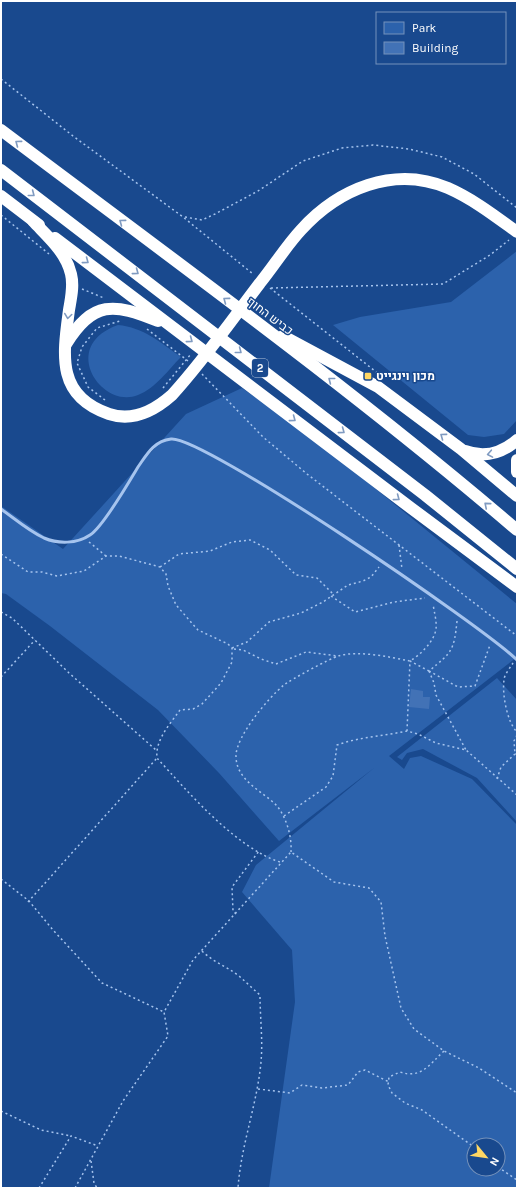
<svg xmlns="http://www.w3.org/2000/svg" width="518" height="1189" viewBox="0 0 518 1189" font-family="Karla,Heebo,sans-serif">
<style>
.green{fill:#2c62ac;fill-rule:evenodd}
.building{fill:#4272b6}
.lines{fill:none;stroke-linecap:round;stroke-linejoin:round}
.path{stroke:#a6c4ee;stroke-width:1.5;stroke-dasharray:2 3;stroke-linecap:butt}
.service{stroke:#a6c4ee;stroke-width:3}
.motorway{stroke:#fff;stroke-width:12}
.oneway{stroke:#809bc1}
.poi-dot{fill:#ffd763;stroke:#19498e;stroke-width:1.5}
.labels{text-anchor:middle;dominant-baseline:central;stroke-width:3;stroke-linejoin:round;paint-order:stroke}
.shield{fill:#19498e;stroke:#bac8dd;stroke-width:1}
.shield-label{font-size:11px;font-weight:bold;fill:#fff}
.street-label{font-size:12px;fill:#fff;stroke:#19498e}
.poi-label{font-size:12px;font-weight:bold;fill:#fff;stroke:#19498e;text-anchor:start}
</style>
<rect width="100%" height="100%" fill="#19498e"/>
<g class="green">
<polygon points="517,251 517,420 504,434 484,437 468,435 333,325 360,317 451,302"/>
<path d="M118,325C143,327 161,343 181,357C168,370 156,388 138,395C102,410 58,346 118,325Z"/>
<path d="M242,388L306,432L517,604V657L389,756L404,769L410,758L421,756L472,779L517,825V1188H269L295,1002L292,950L242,892L256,865L374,768L279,841L219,773L158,710L50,626L6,594L1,593V506L63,549L186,414ZM474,1145H498V1169H474Z"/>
<polygon points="497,678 517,700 517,822 477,778 423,749 407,753 402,760 397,757"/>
</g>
<polygon class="building" points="411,689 423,691 423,697 430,697 429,709 409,707"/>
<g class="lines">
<g class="path">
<polyline points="1,79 73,136 183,217 253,274"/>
<polyline points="1,215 49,254"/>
<polyline points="185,217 202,220 215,214 258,191 303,161 342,148 373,145 409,149 442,157 474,174 517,208"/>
<polyline points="270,288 380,375"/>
<polyline points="271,288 443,284 490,255 509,240"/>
<polyline points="82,289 104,298"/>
<polyline points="147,329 188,361"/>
<polyline points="202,374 263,437 307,474 517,636"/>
<polyline points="163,388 191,354"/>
<polyline points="105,400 88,387 77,363 82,347 97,328 120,321"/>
<polyline points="89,542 106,556"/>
<polyline points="399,545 402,569"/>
<path d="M1,554L28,572H42L57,576L84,571L106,556H119L160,567L166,574L168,586L176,605L198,630L228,644L232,648V662L221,683L202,704L193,709L180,710C170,724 155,740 157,758C188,792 236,848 280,862"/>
<polyline points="160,567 179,554 210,551 232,542 250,540 270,550 296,575 317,578 333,594"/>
<polyline points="331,596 355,612 394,602 425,598"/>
<polyline points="1,612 12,618 69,673 156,750"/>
<path d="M457,621C454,651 452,652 429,671L410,661L407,731L418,734L436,743L466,750L517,795"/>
<polyline points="232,648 247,642 269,622 301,613 323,602 348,585 363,581 371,577 379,567"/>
<polyline points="234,649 243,650 261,659 276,664 306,652 338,656"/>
<path d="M513,663C510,668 504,675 504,680C502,694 507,722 517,732"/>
<polyline points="429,671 458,687 475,686 490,645"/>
<polyline points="429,671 434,683 436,695 466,750"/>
<polyline points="1,677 35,640"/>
<polyline points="517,735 514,741 515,754 517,754"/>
<polyline points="497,779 501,767 515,754"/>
<path d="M284,816L326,787L333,776L337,745C359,737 384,736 407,731"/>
<path d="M291,852C292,838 287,818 277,806C263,791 236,781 236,756C236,736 269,697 284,685C290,680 331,658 338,656C359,650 389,657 410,661C420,655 434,642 436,629C437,622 434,611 433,604"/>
<polyline points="1,879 29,901 53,930 102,983 164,1012"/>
<polyline points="28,902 157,758"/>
<polyline points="236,914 233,911 232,887 259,851"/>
<path d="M202,951C213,962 226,966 239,976C246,982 253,989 260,995C260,1017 263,1040 261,1062C257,1105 241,1145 238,1188"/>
<path d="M444,1051C429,1065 421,1079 400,1072L389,1077L388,1085L392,1093L405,1103L422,1110L474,1147"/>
<polyline points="258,1089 290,1093 302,1085 322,1088 348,1085 358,1072 365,1070 389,1082"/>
<polyline points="1,1111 41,1130 71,1136"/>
<polyline points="91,1161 94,1183 97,1188"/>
<polyline points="498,1167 517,1180"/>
<polyline points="39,1188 71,1136 98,1146"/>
<polyline points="75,1188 123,1101 168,1036 164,1012 193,960 291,852 334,882 369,888 381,902 385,936 401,1008 414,1029 444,1051 479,1068 517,1093"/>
</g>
<path class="service" d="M1,509C15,519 29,531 44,538C58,544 77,544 90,535C103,527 129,482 138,467C147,454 154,441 171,439C202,435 484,627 517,660"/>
<g class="motorway">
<path d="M1,130C175,261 352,389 517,530"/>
<polyline points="1,170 425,495 517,569"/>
<polyline points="1,196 39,225"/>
<path d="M33,221C48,237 66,252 71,274C74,286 71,298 69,310C63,355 56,396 109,414C133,422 154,411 172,395C204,360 231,321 260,283C274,266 286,246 301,230C338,189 394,165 448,188C473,199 495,216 517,232"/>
<polyline points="55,238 411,508 517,587"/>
<polyline points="283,336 378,387 461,449 517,496"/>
<path d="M66,344C93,300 114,303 158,321"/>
<path d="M465,451C484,458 501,454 517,440"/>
<polyline points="517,460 517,472"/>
</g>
</g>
<defs><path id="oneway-chevron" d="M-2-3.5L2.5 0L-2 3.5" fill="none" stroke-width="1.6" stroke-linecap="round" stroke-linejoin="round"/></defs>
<g class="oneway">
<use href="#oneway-chevron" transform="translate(18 143) rotate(-143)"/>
<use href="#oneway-chevron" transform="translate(32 194) rotate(38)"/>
<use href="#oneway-chevron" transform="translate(122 222) rotate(-143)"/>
<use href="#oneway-chevron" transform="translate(86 261) rotate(37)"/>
<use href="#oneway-chevron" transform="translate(136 272) rotate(37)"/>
<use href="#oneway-chevron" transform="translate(226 300) rotate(-143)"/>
<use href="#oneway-chevron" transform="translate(68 316) rotate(98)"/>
<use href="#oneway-chevron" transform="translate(190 340) rotate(37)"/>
<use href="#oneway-chevron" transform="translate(239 351) rotate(38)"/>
<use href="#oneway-chevron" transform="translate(331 380) rotate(-142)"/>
<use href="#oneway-chevron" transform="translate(293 419) rotate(37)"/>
<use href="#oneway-chevron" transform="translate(342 431) rotate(37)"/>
<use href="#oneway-chevron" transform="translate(443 436) rotate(-144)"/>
<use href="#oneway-chevron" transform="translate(490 454) rotate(170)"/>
<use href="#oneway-chevron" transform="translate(397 498) rotate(37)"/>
<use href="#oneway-chevron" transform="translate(487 505) rotate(-140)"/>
</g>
<rect class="poi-dot" x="364" y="372" width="8" height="8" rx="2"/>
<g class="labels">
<rect class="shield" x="252" y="359" width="16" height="18" rx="3"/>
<g class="shield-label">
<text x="260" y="368">2</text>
</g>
<g class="street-label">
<text transform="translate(270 316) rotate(37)">כביש החוף</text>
</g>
<g class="poi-label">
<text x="376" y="376">מכון וינגייט</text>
</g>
</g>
<rect width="518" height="1189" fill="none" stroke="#ffffff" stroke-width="4"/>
<rect x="376" y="12" width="130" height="52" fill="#19498e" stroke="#7592bb"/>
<rect x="384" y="22" width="20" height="12" fill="#2c62ac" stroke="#7592bb"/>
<text x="412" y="32" font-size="12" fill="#ffffff">Park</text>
<rect x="384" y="42" width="20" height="12" fill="#4272b6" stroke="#7592bb"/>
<text x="412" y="52" font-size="12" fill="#ffffff">Building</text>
<g transform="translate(486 1157) rotate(119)"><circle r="19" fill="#19498e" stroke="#7592bb"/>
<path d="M0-3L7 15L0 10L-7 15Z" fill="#ffd763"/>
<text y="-6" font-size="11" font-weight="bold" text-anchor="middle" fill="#ffffff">N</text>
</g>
</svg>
